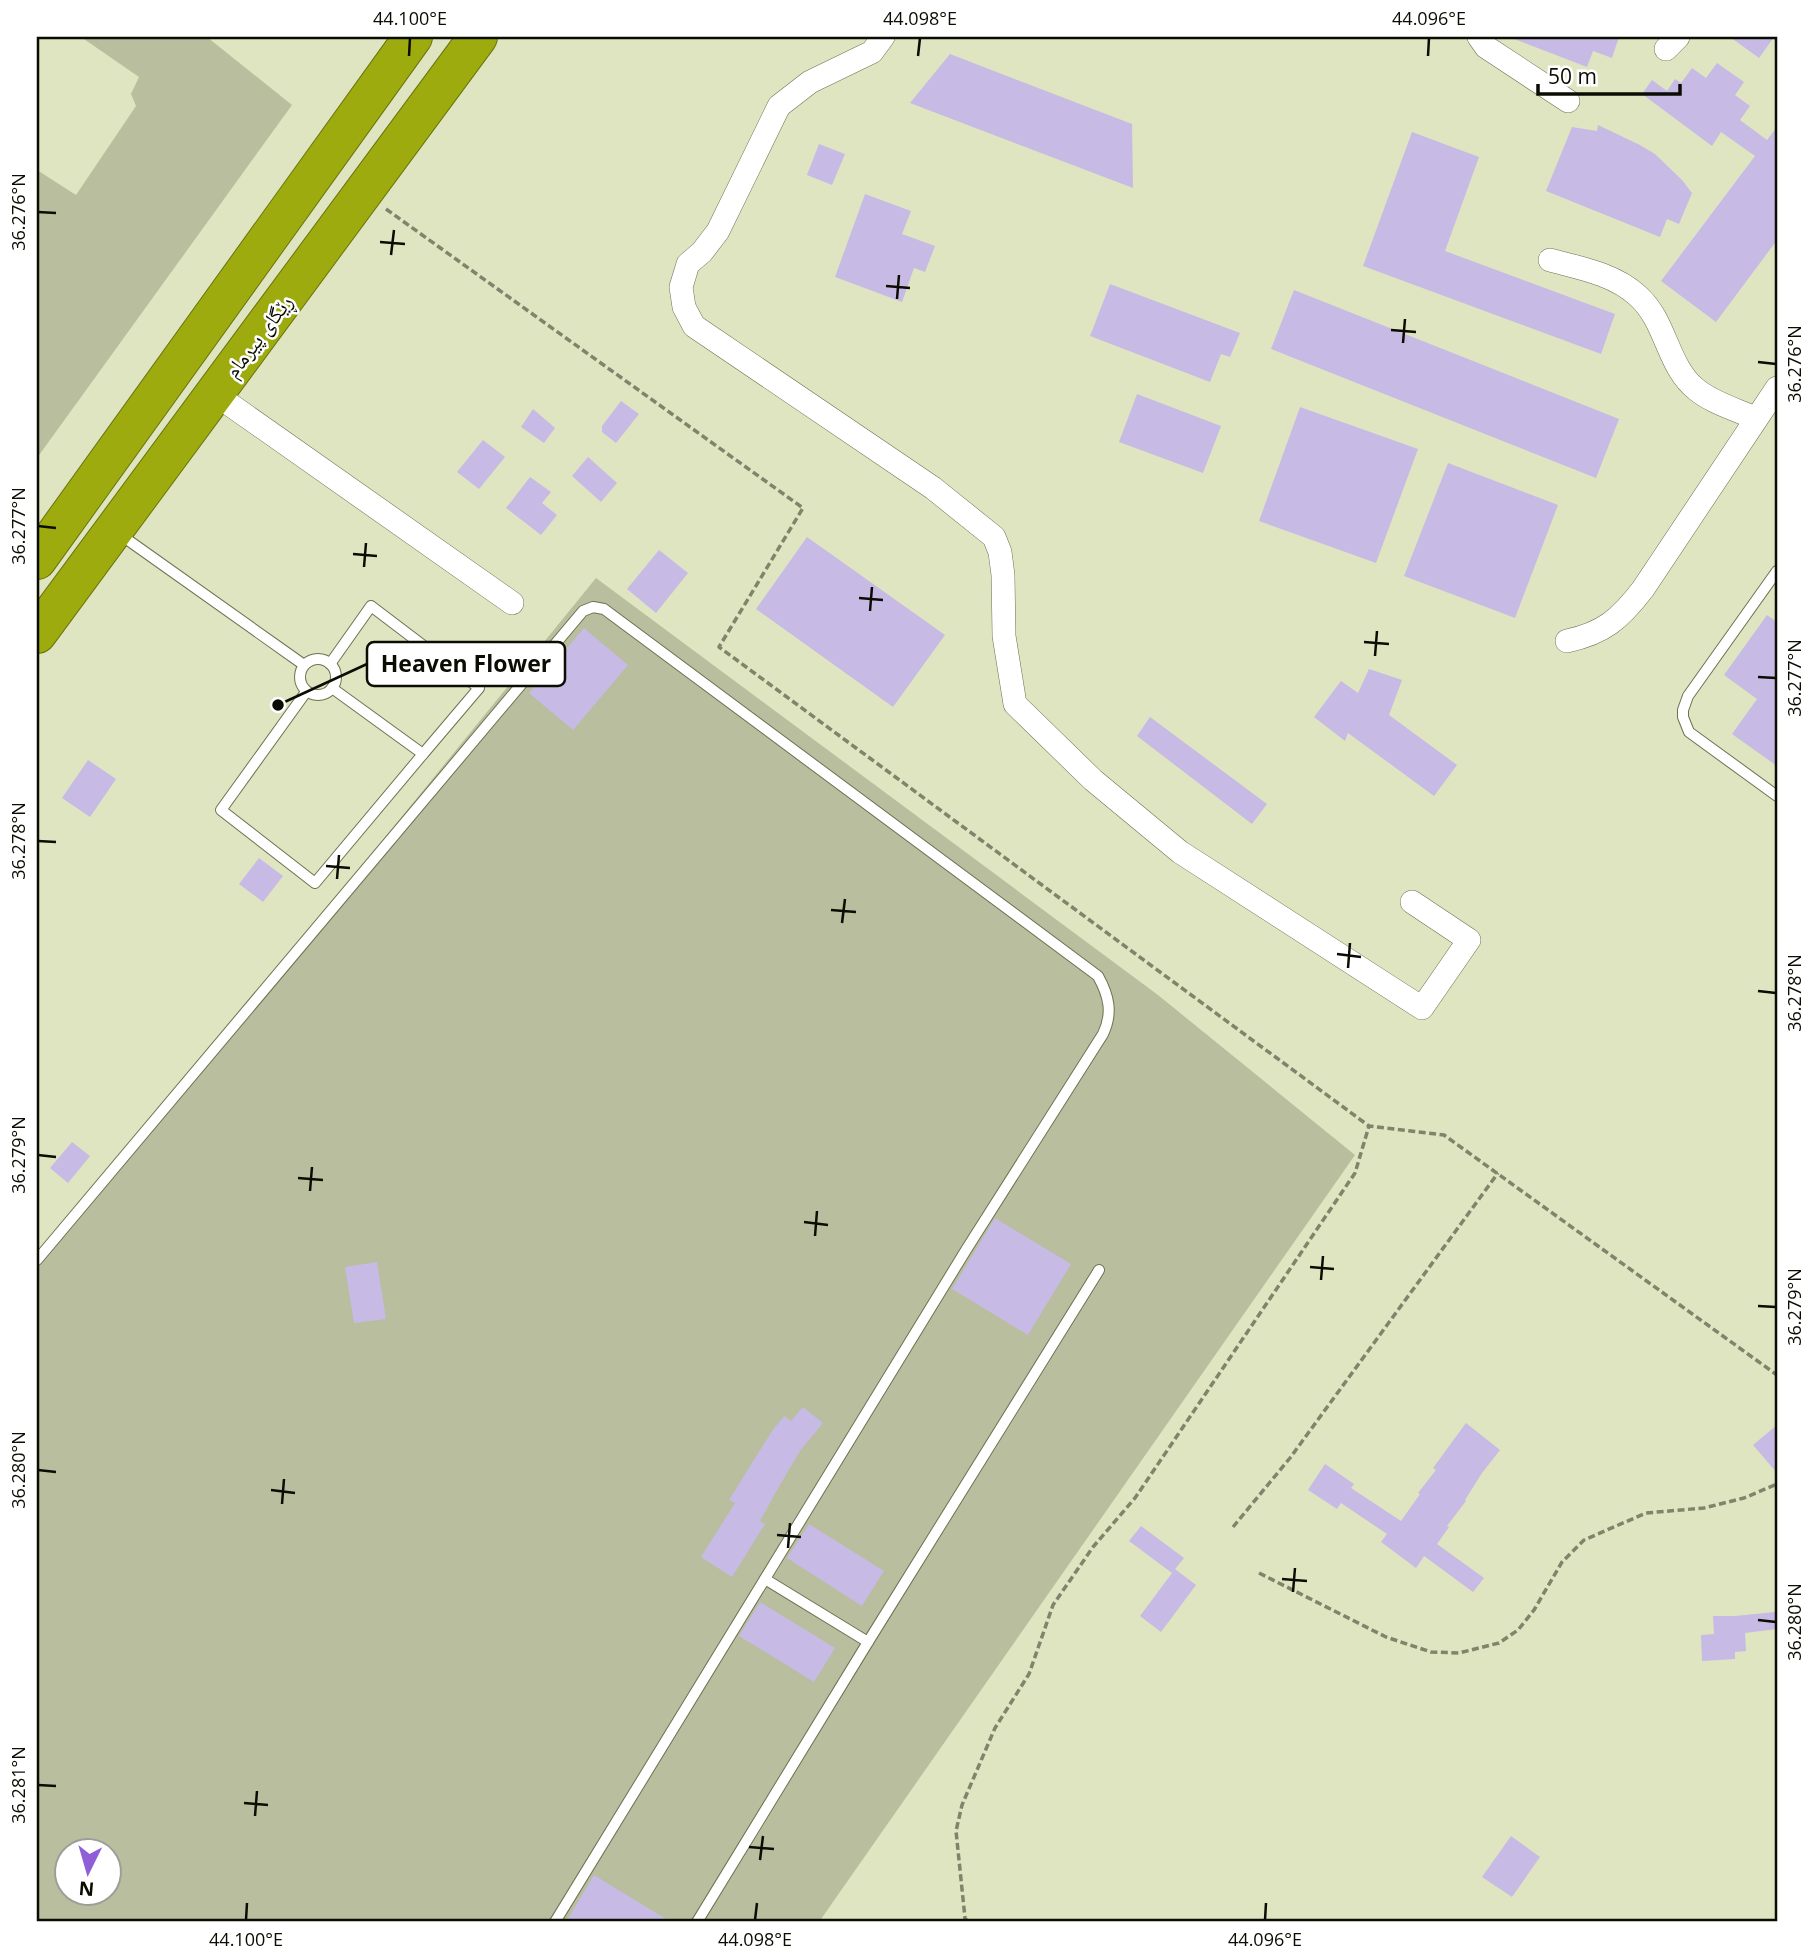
<svg xmlns="http://www.w3.org/2000/svg" width="1814" height="1959" viewBox="0 0 1814 1959" font-family="'Open Sans','Noto Naskh Arabic',sans-serif">
<style>
.green{fill:#b9be9e;fill-rule:evenodd}
.building{fill:#c7bae5}
.lines{fill:none;stroke-linecap:round;stroke-linejoin:round}
.lane-casing{stroke:#6d7251;stroke-width:12}
.street-casing{stroke:#6d7251;stroke-width:24}
.highway-casing{stroke:#6a740b;stroke-width:40}
.path{stroke:#80846b;stroke-width:3.5;stroke-dasharray:7 3.5;stroke-linecap:butt}
.lane{stroke:#fff;stroke-width:10}
.street{stroke:#fff;stroke-width:23}
.highway{stroke:#9dab0f;stroke-width:38}
.ticks{fill:none;stroke:#0b0d03;stroke-width:2.5}
.labels{text-anchor:middle;dominant-baseline:central;stroke-width:5;stroke-linejoin:round;paint-order:stroke}
.street-label{font-size:21px;fill:#0b0d03;stroke:#fff}
.leader{fill:none;stroke:#0b0d03;stroke-width:2.5}
.callout-dot{fill:#0b0d03;stroke:#fff;stroke-width:2.5}
.callout{fill:#fff;stroke:#0b0d03;stroke-width:2.5}
.callout-label{font-size:23px;text-anchor:middle;font-weight:bold;fill:#0b0d03}
.neatline{fill:none;stroke:#0b0d03;stroke-width:2.5}
.ticks-label{font-size:18px;text-anchor:middle;fill:#0b0d03}
</style>
<rect width="100%" height="100%" fill="#dfe5c1"/>
<g class="green">
<polygon points="81,37 207,37 292,105 37,458 37,170 76,195 136,106 131,94 139,77"/>
<path d="M596,578L1158,995L1355,1155L819,1922H37V1265ZM66,1850H108V1892H66Z"/>
</g>
<g class="building">
<polygon points="1509,37 1619,37 1612,58 1593,51 1587,67"/>
<polygon points="1730,37 1774,37 1759,58"/>
<polygon points="950,54 1132,124 1133,188 910,103"/>
<polygon points="1717,63 1744,82 1735,95 1750,106 1740,120 1767,140 1777,127 1777,240 1716,322 1661,281 1755,156 1721,132 1712,146 1642,94 1652,80 1667,91 1675,79 1681,83 1692,68 1706,78"/>
<polygon points="1598,125 1640,145 1655,154 1682,180 1692,193 1679,224 1667,219 1660,237 1546,191 1572,127 1597,131"/>
<polygon points="1412,132 1479,157 1445,251 1615,314 1601,354 1363,266"/>
<polygon points="819,144 845,154 832,185 807,175"/>
<polygon points="865,194 911,211 902,234 935,246 925,272 914,268 902,302 835,277"/>
<polygon points="1110,284 1240,333 1230,357 1221,354 1210,382 1090,336"/>
<polygon points="1294,290 1619,419 1596,478 1271,349"/>
<polygon points="1137,394 1221,426 1203,473 1119,442"/>
<polygon points="621,401 639,414 616,443 602,432 602,426"/>
<polygon points="1300,407 1418,449 1376,563 1259,521"/>
<polygon points="533,409 555,428 544,443 521,427"/>
<polygon points="483,440 505,457 479,489 457,472"/>
<polygon points="588,457 617,483 601,502 572,476"/>
<polygon points="1448,463 1558,505 1515,618 1404,576"/>
<polygon points="530,477 551,492 542,503 557,515 541,535 506,508"/>
<polygon points="807,537 945,635 893,707 756,609"/>
<polygon points="659,550 688,573 656,613 627,589"/>
<polygon points="1767,615 1777,622 1777,766 1732,734 1757,699 1724,675"/>
<polygon points="584,628 628,665 573,730 529,693"/>
<polygon points="1369,669 1402,680 1389,715 1457,765 1434,796 1348,733 1345,741 1314,717 1341,681 1358,693"/>
<polygon points="1150,717 1267,804 1252,824 1137,736"/>
<polygon points="88,760 116,779 90,817 62,798"/>
<polygon points="259,858 283,876 263,902 239,884"/>
<polygon points="72,1142 90,1156 68,1183 50,1168"/>
<polygon points="995,1218 1071,1264 1028,1335 952,1289"/>
<polygon points="377,1262 386,1319 354,1323 345,1267"/>
<polygon points="803,1407 823,1423 800,1451 777,1490 760,1521 765,1524 732,1577 701,1557 735,1503 729,1500 772,1431 784,1416 791,1421"/>
<polygon points="1466,1423 1500,1450 1482,1473 1465,1500 1466,1501 1447,1526 1449,1527 1437,1544 1484,1578 1473,1592 1424,1556 1416,1568 1381,1542 1387,1534 1341,1503 1337,1509 1308,1490 1325,1464 1354,1484 1351,1488 1401,1521 1420,1494 1418,1493 1436,1470 1433,1468"/>
<polygon points="1777,1425 1777,1473 1753,1445"/>
<polygon points="809,1524 884,1571 862,1606 787,1558"/>
<polygon points="1141,1526 1184,1558 1172,1573 1129,1541"/>
<polygon points="1175,1569 1196,1585 1161,1632 1140,1616"/>
<polygon points="760,1602 835,1648 814,1682 739,1636"/>
<polygon points="1775,1612 1777,1629 1745,1633 1746,1651 1735,1652 1735,1659 1702,1661 1701,1635 1714,1634 1713,1616 1735,1616"/>
<polygon points="1511,1836 1540,1857 1512,1897 1482,1877"/>
<polygon points="594,1875 671,1922 566,1922"/>
</g>
<g class="lines">
<g class="lane-casing">
<g id="lane">
<polyline points="118,533 304,665"/>
<polyline points="1777,571 1688,696 1683,710 1683,717 1689,732 1777,796"/>
<circle cx="318" cy="677" r="18"/>
<polyline points="330,664 371,606 479,688 423,754"/>
<polyline points="306,692 221,810 315,883 423,754 332,688"/>
<path d="M37,1260L583,611L593,607L604,609L1098,976C1109,996 1113,1013 1103,1034L966,1250L555,1922"/>
<polyline points="765,1579 868,1642"/>
<polyline points="697,1922 868,1642 1099,1270"/>
</g>
</g>
<g class="street-casing">
<g id="street">
<polyline points="883,37 872,52 810,82 779,106 718,231 702,252 688,264 681,287 684,307 694,326 933,488 994,537 1000,552 1003,575 1004,636 1015,704 1093,780 1180,852 1422,1008 1469,940 1412,902"/>
<polyline points="1479,37 1486,47 1568,101"/>
<polyline points="1666,49 1678,37"/>
<path d="M1550,260C1580,268 1614,274 1638,296C1667,322 1667,367 1697,390C1713,403 1737,410 1755,418"/>
<polyline points="215,394 512,603"/>
<path d="M1567,641C1604,633 1620,619 1643,589L1777,388"/>
</g>
</g>
<g class="highway-casing">
<g id="highway">
<polyline points="37,560 413,37"/>
<polyline points="37,634 478,37"/>
</g>
</g>
<g class="path">
<polyline points="386,209 803,508 719,647 1369,1126 1444,1135 1777,1375"/>
<polyline points="1233,1527 1290,1458 1498,1173"/>
<polyline points="1259,1573 1386,1637 1431,1652 1459,1653 1499,1643 1518,1630 1534,1610 1562,1562 1584,1540 1646,1513 1704,1508 1744,1498 1777,1484"/>
<polyline points="968,1922 965,1918 956,1831 962,1805 995,1728 1029,1674 1053,1605 1093,1547 1135,1498 1355,1173 1369,1126"/>
</g>
<use href="#lane" class="lane"/>
<use href="#street" class="street"/>
<use href="#highway" class="highway"/>
</g>
<path class="ticks" d="M409,56L410,38M918,56L920,38M1428,56L1429,38M38,212L56,213M380,242L405,244M391,255L394,230M886,286L910,288M897,299L899,275M1391,330L1416,332M1403,343L1405,319M1758,362L1776,364M38,526L56,528M353,554L377,556M364,567L366,543M859,598L883,600M870,611L872,587M1364,642L1389,644M1375,656L1377,631M1758,677L1776,678M38,841L56,842M326,866L350,868M337,879L339,855M831,910L856,912M842,923L845,899M1337,954L1361,957M1348,968L1350,943M1758,991L1776,993M38,1155L56,1157M298,1178L323,1180M310,1191L312,1167M804,1222L828,1225M815,1236L817,1211M1310,1267L1334,1269M1321,1280L1323,1256M1758,1306L1776,1307M38,1470L56,1472M271,1490L295,1493M282,1504L284,1479M777,1535L801,1537M788,1548L790,1523M1282,1579L1307,1581M1293,1592L1295,1568M1758,1620L1776,1622M38,1785L56,1786M244,1803L268,1805M255,1816L257,1791M749,1847L774,1849M760,1860L763,1836M246,1920L247,1903M755,1920L757,1903M1265,1920L1266,1903"/>
<g class="labels">
<g class="street-label">
<text transform="translate(258 336) rotate(-53)">ڕێگای پیرمام</text>
</g>
</g>
<path class="leader" d="M278 705L367 664"/>
<circle class="callout-dot" cx="278" cy="705" r="7"/>
<rect class="callout" x="367" y="642" width="198" height="44" rx="7"/>
<g class="callout-label">
<text x="466" y="672">Heaven Flower</text>
</g>
<rect width="1814" height="1959" fill="none" stroke="#ffffff" stroke-width="77"/>
<g transform="translate(88 1872) rotate(185)"><circle r="33" fill="#ffffff" stroke="#9d9e9a" stroke-width="2"/>
<path d="M0-5L12 26L0 18L-12 26Z" fill="#905fd8"/>
<text y="-10" font-size="19" font-weight="bold" text-anchor="middle" fill="#0b0d03">N</text>
</g>
<path d="M1538 84v10h142v-10" fill="none" stroke="#0b0d03" stroke-width="3.5"/>
<text x="1548" y="84" font-size="21" fill="#0b0d03" stroke="#ffffff" stroke-width="5" paint-order="stroke">50 m</text>
<rect x="38" y="38" width="1738" height="1882" class="neatline"/>
<g class="ticks-label">
<text x="410" y="25">44.100°E</text>
<text x="920" y="25">44.098°E</text>
<text x="1429" y="25">44.096°E</text>
<text transform="translate(19 212) rotate(-90)" y="6">36.276°N</text>
<text transform="translate(1795 364) rotate(-90)" y="6">36.276°N</text>
<text transform="translate(19 526) rotate(-90)" y="6">36.277°N</text>
<text transform="translate(1795 678) rotate(-90)" y="6">36.277°N</text>
<text transform="translate(19 841) rotate(-90)" y="6">36.278°N</text>
<text transform="translate(1795 993) rotate(-90)" y="6">36.278°N</text>
<text transform="translate(19 1155) rotate(-90)" y="6">36.279°N</text>
<text transform="translate(1795 1307) rotate(-90)" y="6">36.279°N</text>
<text transform="translate(19 1470) rotate(-90)" y="6">36.280°N</text>
<text transform="translate(1795 1622) rotate(-90)" y="6">36.280°N</text>
<text transform="translate(19 1785) rotate(-90)" y="6">36.281°N</text>
<text x="246" y="1946">44.100°E</text>
<text x="755" y="1946">44.098°E</text>
<text x="1265" y="1946">44.096°E</text>
</g>
</svg>
